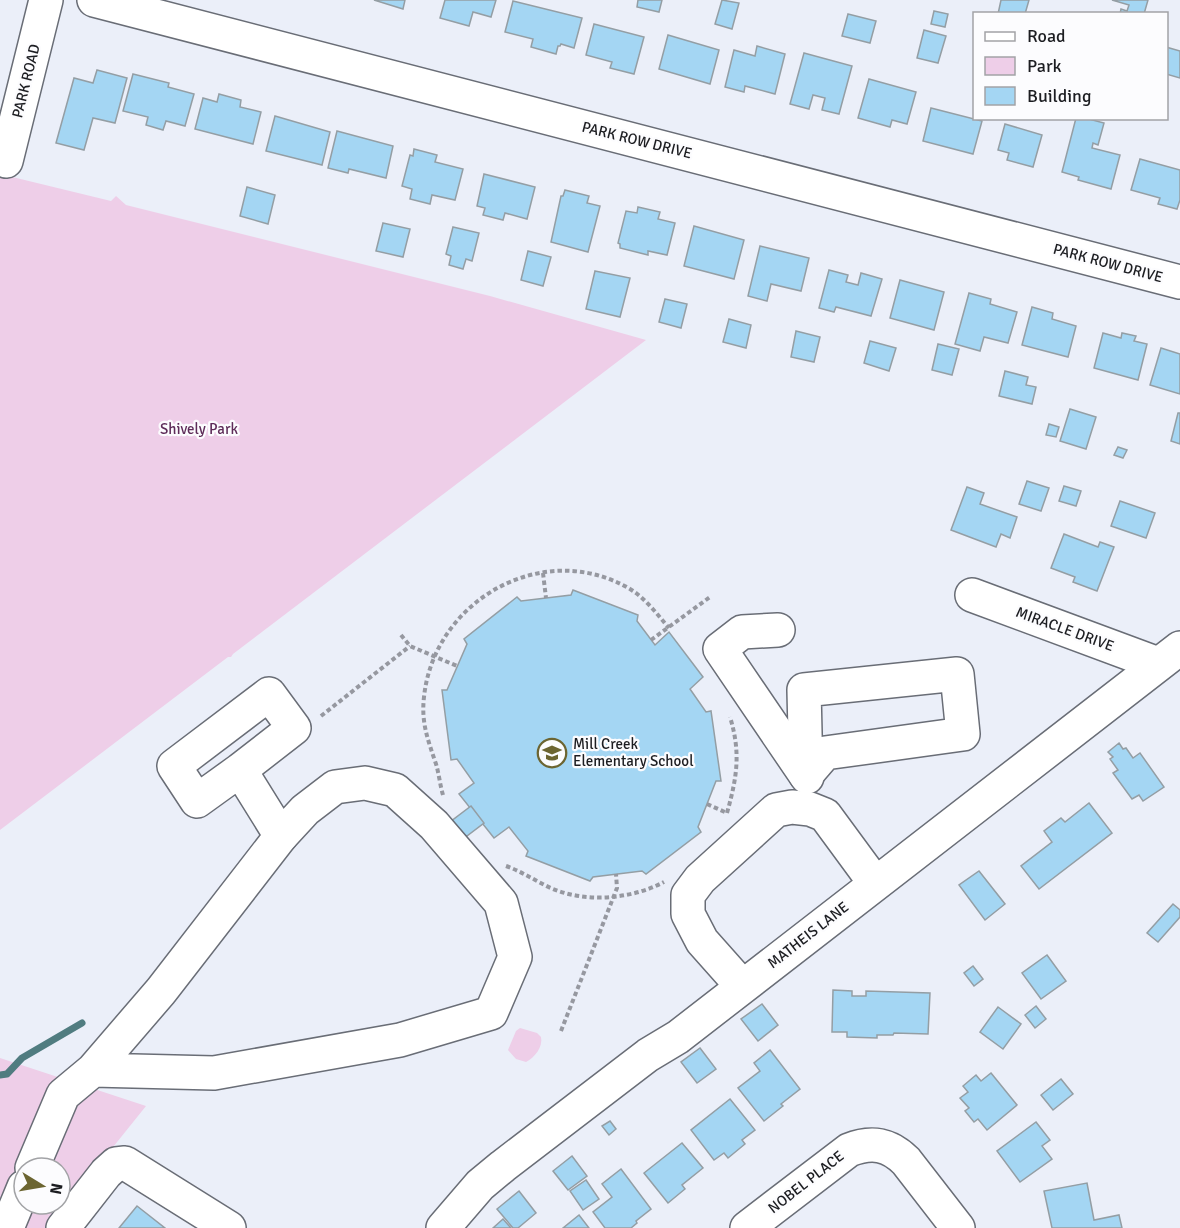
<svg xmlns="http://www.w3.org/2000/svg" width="1180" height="1228" viewBox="0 0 1180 1228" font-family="Signika,sans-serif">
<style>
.green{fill:#eecee8;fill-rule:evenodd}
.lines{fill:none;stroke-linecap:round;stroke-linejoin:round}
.stream{stroke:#507c80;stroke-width:7}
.building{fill:#a4d6f3;stroke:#949ea4;stroke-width:1.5}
.minor-casing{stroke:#696d76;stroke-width:36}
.path{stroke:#9698a0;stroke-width:4;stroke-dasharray:4.5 3;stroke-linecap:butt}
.minor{stroke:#fff;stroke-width:33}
.labels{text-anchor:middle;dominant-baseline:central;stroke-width:4.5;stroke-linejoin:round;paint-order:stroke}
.street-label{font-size:15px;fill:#1c1d21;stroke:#fcfcfe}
.park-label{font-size:15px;fill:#5e2c59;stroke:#fcfcfe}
.poi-label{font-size:15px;fill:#1c1d21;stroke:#fcfcfe;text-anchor:start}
</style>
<rect width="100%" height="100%" fill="#ebeff9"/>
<g class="green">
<polygon points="0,174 111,201 116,196 126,205 490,296 646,340 233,654 231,657 228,657 0,830"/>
<path d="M520,1028L537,1033L541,1037C543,1047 535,1057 526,1062L516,1059L508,1050L516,1031Z"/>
<path d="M0,1058L146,1106L48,1228H0ZM24,1168H60V1204H24Z"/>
</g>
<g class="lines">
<polyline class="stream" points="0,1075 7,1074 22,1058 82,1023"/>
</g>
<g class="building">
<polygon points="374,0 405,0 403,9"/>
<polygon points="445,0 496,0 491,17 473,12 469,26 440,18"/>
<polygon points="638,0 662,0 659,12 637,7"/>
<polygon points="722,0 739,3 732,29 715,24"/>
<polygon points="1001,0 1029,0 1025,14 998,14"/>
<polygon points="1112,0 1148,0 1144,14 1120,14 1121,9 1127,11 1129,5"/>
<polygon points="513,1 582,18 574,48 561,44 560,46 558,46 556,54 531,47 533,39 505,32"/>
<polygon points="934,11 948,14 945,27 931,24"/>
<polygon points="848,14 876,21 870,43 842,36"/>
<polygon points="594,24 644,37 634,74 610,68 612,62 586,55"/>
<polygon points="924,30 946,36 938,63 917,58"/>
<polygon points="668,35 719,50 710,84 659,69"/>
<polygon points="757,46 785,54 775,94 745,86 744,92 725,87 734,50 755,56"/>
<polygon points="1166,47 1180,51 1180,78 1166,74"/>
<polygon points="804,53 852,66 839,114 822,110 825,98 813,95 809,109 790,104"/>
<polygon points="97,70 127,78 115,123 93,118 84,150 56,143 74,78 93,83"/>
<polygon points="133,74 169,83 168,87 194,94 185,126 166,121 163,130 146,125 148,117 123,111"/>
<polygon points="869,79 916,92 907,124 892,120 890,127 858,118"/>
<polygon points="219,94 241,100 240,107 261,112 253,144 195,129 203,98 217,102"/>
<polygon points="931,108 982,121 973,154 923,141"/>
<polygon points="275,116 330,132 322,165 266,151"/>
<polygon points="1076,118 1085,118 1104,123 1098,145 1093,143 1092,148 1120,155 1111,189 1078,180 1079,177 1062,172"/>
<polygon points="1005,124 1042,135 1033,167 1007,160 1009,153 998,150"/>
<polygon points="337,131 393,146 386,178 349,169 348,173 328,168"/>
<polygon points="414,149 437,155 435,162 463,169 455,200 432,195 430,204 410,199 412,189 402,186 410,155 413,156"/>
<polygon points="1140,159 1180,170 1180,200 1177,209 1158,204 1160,198 1131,190"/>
<polygon points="484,174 535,187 527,219 505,213 503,220 483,215 485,208 477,206"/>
<polygon points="247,187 275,195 268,224 240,216"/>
<polygon points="565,190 589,196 587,203 600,206 588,252 551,242 561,196 563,196"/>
<polygon points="638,207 660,212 658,219 675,223 667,255 648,251 648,255 620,248 620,244 618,243 626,211 637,213"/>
<polygon points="383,223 410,229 403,257 376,251"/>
<polygon points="694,226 744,240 734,279 684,266"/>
<polygon points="453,227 479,233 472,261 466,259 463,269 449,265 451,256 446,254"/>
<polygon points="760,246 809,258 801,291 771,284 767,301 748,296"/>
<polygon points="528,251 551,257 543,286 521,280"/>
<polygon points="829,270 848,275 846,282 858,285 861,273 882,279 871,316 836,307 834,312 819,308"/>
<polygon points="595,271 630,278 620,317 586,309"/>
<polygon points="900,280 944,292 934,330 890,318"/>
<polygon points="969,293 991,299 990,304 1017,312 1008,343 984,337 980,351 955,344"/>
<polygon points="665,299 687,304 681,328 659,322"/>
<polygon points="1032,307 1053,313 1052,319 1076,326 1068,357 1022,345"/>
<polygon points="729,319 751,325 746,348 723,342"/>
<polygon points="796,331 820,337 814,362 791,357"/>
<polygon points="1103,333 1121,338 1122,333 1136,336 1134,341 1147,344 1138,380 1094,368"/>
<polygon points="870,341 896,348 889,371 864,363"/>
<polygon points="938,344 959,349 952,375 932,370"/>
<polygon points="1161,348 1180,354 1180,394 1150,385"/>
<polygon points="1005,371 1028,377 1026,385 1036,387 1032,404 999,396"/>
<polygon points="1070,409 1096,417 1086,449 1060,441"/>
<polygon points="1178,413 1180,413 1180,444 1171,441"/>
<polygon points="1049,424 1059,427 1056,437 1046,435"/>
<polygon points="1118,447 1127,450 1123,458 1114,455"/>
<polygon points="1027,481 1049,488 1041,511 1019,504"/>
<polygon points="1064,486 1081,491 1076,506 1059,501"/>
<polygon points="967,487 984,493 980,504 1017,517 1010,538 1001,534 996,547 951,530"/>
<polygon points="1120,501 1155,513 1146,538 1111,526"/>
<polygon points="1064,534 1098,547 1100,542 1114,547 1097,591 1073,582 1075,577 1051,568"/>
<polygon points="573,590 638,615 637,621 655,645 669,632 703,677 690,689 706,712 711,711 721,781 716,781 698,827 701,832 646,874 642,871 593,877 590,881 526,856 528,851 509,827 494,838 459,794 474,783 457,759 451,760 442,690 447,690 467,644 464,639 517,597 521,601 571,595"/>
<polygon points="1119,743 1123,749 1126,748 1133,758 1140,753 1164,787 1143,801 1139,795 1132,799 1113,773 1118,770 1110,759 1113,757 1108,752"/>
<polygon points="1089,803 1112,833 1039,889 1021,866 1052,842 1044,831 1061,818 1065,822"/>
<polygon points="471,806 484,823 463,839 450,822"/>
<polygon points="979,871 1005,904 985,920 959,885"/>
<polygon points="1173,904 1180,910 1180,917 1158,942 1147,933"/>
<polygon points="1047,955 1066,981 1041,999 1022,973"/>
<polygon points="973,966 983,979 974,986 964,973"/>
<polygon points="833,990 852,991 852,996 866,996 866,991 930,993 928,1034 894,1033 893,1035 877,1035 877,1038 847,1037 847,1032 832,1032"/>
<polygon points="762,1004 778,1025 758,1041 741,1019"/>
<polygon points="1036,1006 1046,1019 1035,1028 1025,1015"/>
<polygon points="998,1007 1021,1024 1003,1049 980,1032"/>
<polygon points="700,1048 716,1069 697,1083 681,1062"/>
<polygon points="770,1050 800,1089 781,1104 783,1106 764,1121 738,1088 760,1071 754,1063"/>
<polygon points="991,1073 1017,1105 987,1130 978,1119 974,1122 965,1111 969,1108 960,1098 968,1092 963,1086 976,1075 981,1081"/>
<polygon points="1061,1079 1073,1094 1053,1110 1041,1095"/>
<polygon points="730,1099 755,1130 742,1140 745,1144 728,1158 724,1153 714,1160 691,1130"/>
<polygon points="610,1121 616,1129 609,1135 602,1126"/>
<polygon points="1036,1122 1050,1140 1042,1146 1052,1159 1020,1182 997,1151"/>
<polygon points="682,1143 703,1168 682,1185 685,1189 668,1203 644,1173"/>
<polygon points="572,1156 587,1176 568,1190 553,1171"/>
<polygon points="621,1169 651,1209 636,1221 637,1223 631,1228 605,1228 593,1212 612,1197 602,1184"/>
<polygon points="586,1180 599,1199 583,1210 570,1191"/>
<polygon points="1087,1183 1094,1220 1119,1215 1122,1228 1052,1228 1044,1191"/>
<polygon points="519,1191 536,1213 518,1228 513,1228 497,1209"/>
<polygon points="137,1206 165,1228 119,1228"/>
<polygon points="579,1215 589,1228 563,1228"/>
<polygon points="503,1219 511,1228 493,1228"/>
</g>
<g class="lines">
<g class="minor-casing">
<g id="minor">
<polyline points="94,0 1180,282"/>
<polyline points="6,161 46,0"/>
<polyline points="972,595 1158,664"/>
<polyline points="778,630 742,632 720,649 807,777"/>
<polygon points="957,674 963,734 825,753 806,775 804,690"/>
<polyline points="240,770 197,801 174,766 269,694 294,728 240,770 281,836"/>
<polyline points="742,986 702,941 688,914 688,895 700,879 776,810 792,807 810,809 825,815 875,883"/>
<polyline points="32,1168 63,1095 93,1070 161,991 281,836 305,810 335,787 365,783 395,790 434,825 501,903 515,957 491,1013 400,1040 214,1073 93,1070"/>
<polyline points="7,1228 24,1187"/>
<polyline points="63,1228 106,1173 116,1164 125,1163 229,1228"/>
<polyline points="443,1228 480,1185 503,1166 648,1055 678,1037 1180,648"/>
<path d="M747,1228L849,1150C872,1141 889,1144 906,1161L958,1228"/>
</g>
</g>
<g class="path">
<polyline points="543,573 546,598"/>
<polyline points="401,635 410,646 457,666"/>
<polyline points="651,640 710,597"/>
<polyline points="321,716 410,646"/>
<path d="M443,795C440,785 439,774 436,764C428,740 421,723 424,697C434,600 544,538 630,589C645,598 657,614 669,628"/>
<polyline points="707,804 727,813"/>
<path d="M727,813C737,777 741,753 730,717"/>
<path d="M506,866C523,872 537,882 553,889C587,903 632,899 664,882"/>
<polyline points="561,1031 617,888 616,874"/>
</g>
<use href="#minor" class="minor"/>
</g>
<defs>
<g id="school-ring" transform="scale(1.5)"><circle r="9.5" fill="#fcfcfe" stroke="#6c6531" stroke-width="1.5"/><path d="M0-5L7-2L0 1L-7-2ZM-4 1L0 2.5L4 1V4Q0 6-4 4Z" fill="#6c6531"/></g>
</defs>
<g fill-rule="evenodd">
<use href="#school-ring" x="552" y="753"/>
</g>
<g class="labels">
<g class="street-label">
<text transform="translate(26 81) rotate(-76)">PARK ROAD</text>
<text transform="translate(637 140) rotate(14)">PARK ROW DRIVE</text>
<text transform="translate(1108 263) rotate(15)">PARK ROW DRIVE</text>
<text transform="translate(1065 629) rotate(20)">MIRACLE DRIVE</text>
<text transform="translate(808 935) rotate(-38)">MATHEIS LANE</text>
<text transform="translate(806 1182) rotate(-38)">NOBEL PLACE</text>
</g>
<g class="park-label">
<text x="199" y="429">Shively Park</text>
</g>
<g class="poi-label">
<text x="573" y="744">Mill Creek<tspan x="573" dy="17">Elementary School</tspan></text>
</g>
</g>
<rect x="973" y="12" width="195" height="108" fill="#fcfcfe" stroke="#a2a3a6" stroke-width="1.5"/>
<rect x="985" y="32" width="30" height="9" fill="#ffffff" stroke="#a2a3a6" stroke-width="1.5"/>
<text x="1027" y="42" font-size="18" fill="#1c1d21">Road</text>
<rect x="985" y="57" width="30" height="18" fill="#eecee8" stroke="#a2a3a6" stroke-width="1.5"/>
<text x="1027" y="72" font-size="18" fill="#1c1d21">Park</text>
<rect x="985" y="87" width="30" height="18" fill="#a4d6f3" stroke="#a2a3a6" stroke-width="1.5"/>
<text x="1027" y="102" font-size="18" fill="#1c1d21">Building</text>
<g transform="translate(42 1186) rotate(101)"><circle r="28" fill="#fcfcfe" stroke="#a2a3a6" stroke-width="1.5"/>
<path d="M0-4.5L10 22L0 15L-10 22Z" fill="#6c6531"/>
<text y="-9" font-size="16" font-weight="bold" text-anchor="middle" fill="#1c1d21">N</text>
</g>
</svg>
